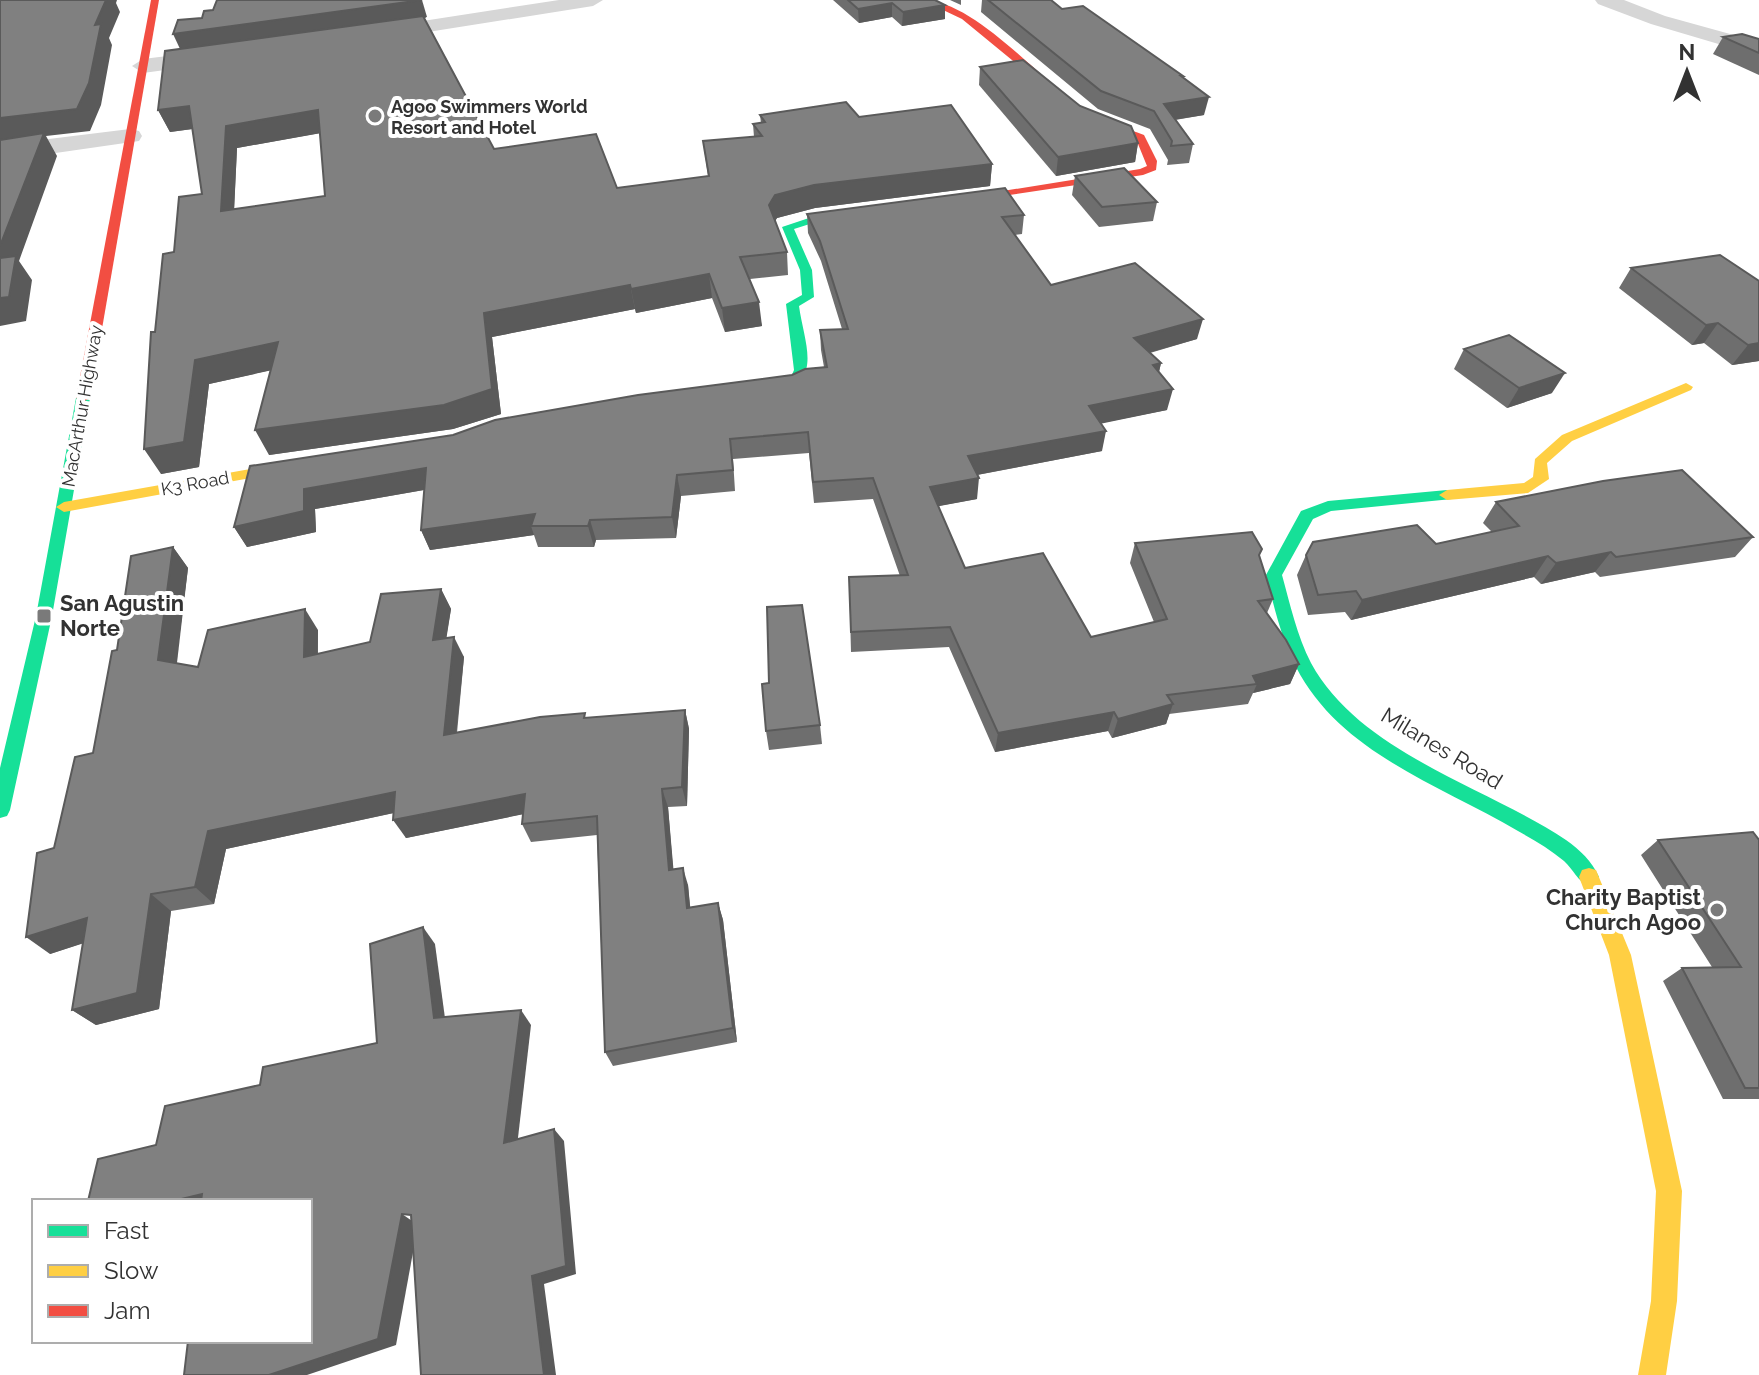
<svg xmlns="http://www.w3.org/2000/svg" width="1759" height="1375" viewBox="0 0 1759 1375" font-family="Raleway,sans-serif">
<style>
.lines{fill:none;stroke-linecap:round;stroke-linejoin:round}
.street{fill:#d6d6d6;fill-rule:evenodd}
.fast{fill:#16e098;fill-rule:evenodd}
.slow{fill:#ffcf43;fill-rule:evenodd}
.jam{fill:#f24e42;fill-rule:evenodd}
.wall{fill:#6e6e6e;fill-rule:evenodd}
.shaded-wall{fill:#5a5a5a}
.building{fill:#808080;stroke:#5a5a5a;stroke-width:2;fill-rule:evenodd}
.poi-dot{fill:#7a7a7a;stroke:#fff;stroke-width:3}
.labels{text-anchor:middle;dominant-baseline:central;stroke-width:8;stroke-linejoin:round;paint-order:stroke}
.far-poi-label{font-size:18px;font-weight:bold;fill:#323232;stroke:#fff;text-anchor:start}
.far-street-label{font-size:18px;fill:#323232;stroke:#fff}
.poi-label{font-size:22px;font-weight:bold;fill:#323232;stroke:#fff;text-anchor:start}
.street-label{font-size:22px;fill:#323232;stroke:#fff}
</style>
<rect width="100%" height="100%" fill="#fff"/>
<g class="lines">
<g class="street">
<polygon points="559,0 603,0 593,6 371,41 360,35 371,29"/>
<polygon points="1595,0 1624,0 1665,16 1759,42 1759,56 1651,24 1598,4"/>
<polygon points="224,49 235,56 232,61 143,73 132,66 143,59"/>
<polygon points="130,129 139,131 142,136 139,141 0,161 0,145"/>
</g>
<g class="fast">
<path d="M865,210L871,213L869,215L816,222L794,229L812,270L814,297L799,306C804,343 825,385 774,391C763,392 752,395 742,393V387L778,382L791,377L794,370L786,304L802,295L800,270L782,227L815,216Z"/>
<polygon points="83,394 90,398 52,616 10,810 7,816 0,818 0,768 36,616 76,398"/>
<path d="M1447,490L1455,495L1452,499L1331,511L1313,519L1282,575C1290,604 1297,636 1311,663C1360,753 1485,786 1566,840C1580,850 1592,861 1599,877L1596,884L1589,886C1578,882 1573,869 1564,861C1550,849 1534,840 1518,831C1440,785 1340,753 1296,667C1281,638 1274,606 1266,575L1301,511L1328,501Z"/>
</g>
<g class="slow">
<polygon points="1686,383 1693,387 1691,390 1572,441 1547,463 1549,479 1528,493 1447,500 1439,495 1447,490 1524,483 1533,477 1535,459 1562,435"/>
<polygon points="306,459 313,464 311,467 64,512 56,507 64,502"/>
<polygon points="1589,868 1596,870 1631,955 1682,1191 1677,1301 1666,1375 1638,1375 1651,1301 1656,1191 1609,955 1579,877 1582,870"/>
</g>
<g class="jam">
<polygon points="151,0 159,0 90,398 83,402 76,398"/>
<path d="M922,0C977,0 1044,86 1091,114C1106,124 1127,128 1144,135L1157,161L1156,170L1143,175L949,204L947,202L953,199L1140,169L1147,166L1136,139L1084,119L962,19Z"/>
</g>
</g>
<g class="wall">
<polygon points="833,0 935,0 945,19 902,26 892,17 859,23"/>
<polygon points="950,0 961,0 961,5"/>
<polygon points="982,0 1051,0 1062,9 1183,76 1183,78 1204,115 1175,120 1193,144 1189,163 1167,165 1168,160 1150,129 1098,109 981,12"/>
<path d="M424,17L494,149L617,188L708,176L703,141L754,137L753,124L761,123L760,115L859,117L992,164L990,186L815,208L777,218L775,221L787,252L788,275L750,279L762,326L725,332L712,298L636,313L635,309L492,337L501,414L453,429L269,455L271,370L209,384L199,467L161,474L155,332L174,252L202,194L192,129L170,132L158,110L165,51L427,17ZM320,133L325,196L234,209L237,148Z"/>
<polygon points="1723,37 1759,39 1759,75 1713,54"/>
<polygon points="980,67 1080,106 1138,143 1135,162 1056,176 979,85"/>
<polygon points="1075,176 1157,202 1153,221 1099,227 1072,195"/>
<polygon points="807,214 1024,215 1022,234 1015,235 1051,285 1197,339 1150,353 1161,363 1159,372 1167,410 1101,423 1102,451 977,475 977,499 938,506 965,568 1091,637 1154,622 1130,563 1135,543 1259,555 1273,599 1267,613 1299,664 1290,684 1253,693 1248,704 1169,714 1166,724 1112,738 1108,731 995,752 949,647 851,652 849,577 900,576 873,499 814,503 809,453 733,459 735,491 681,496 676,538 596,540 594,547 538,547 534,535 430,550 421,530 424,490 315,509 316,532 247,547 234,527 453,435 792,375 824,367 821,350 820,330 842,329 821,261 808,233"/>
<polygon points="1720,255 1759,361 1732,365 1704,343 1692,345 1619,288 1631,268"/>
<polygon points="1464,349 1552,393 1507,408 1454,369"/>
<polygon points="1496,502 1753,537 1735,557 1600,577 1595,572 1541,584 1534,577 1351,620 1345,612 1308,615 1297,575 1306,555 1436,544 1492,532 1483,523"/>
<polygon points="173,547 188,568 176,663 198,667 318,630 318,654 370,642 441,589 451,609 446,638 464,657 457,733 586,718 685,710 689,729 687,806 668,807 673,869 688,885 690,908 718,903 723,920 737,1042 613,1066 605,1052 597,835 531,842 522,824 523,814 406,838 394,813 226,849 214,904 171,911 159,1009 96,1025 72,1010 83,943 50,954 54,848 93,753 117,650"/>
<polygon points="820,725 822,744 769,750 766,731"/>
<polygon points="1658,840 1759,840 1759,1099 1723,1099 1663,981 1682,968 1712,967 1641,855"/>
</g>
<g class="shaded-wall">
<polygon points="106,0 117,0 116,3 120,12 109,38 112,45 101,105 90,131 46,136 57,156 19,261 32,280 26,321 0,326 0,118 95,25"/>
<polygon points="422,0 427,17 181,51 173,34"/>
<polygon points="892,3 892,17 859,23 858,9"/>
<polygon points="945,5 945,19 902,26 903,12"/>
<polygon points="1209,97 1204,115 1160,122 1164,104"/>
<polygon points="189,106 200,128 170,132 158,110"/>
<polygon points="318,110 327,132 237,148 233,234 221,211 226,126"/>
<polygon points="1138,143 1135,162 1056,176 1058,157"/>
<polygon points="992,164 990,186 815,208 777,218 771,228 769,205 775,195 814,185"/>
<polygon points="709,274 712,298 636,313 631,289"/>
<polygon points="630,285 635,309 492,337 501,414 453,429 269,455 255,430 484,313"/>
<polygon points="759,302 762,326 725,332 722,308"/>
<polygon points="1203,319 1197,339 1130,358 1134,338"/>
<polygon points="1718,323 1704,343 1692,345 1706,325"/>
<polygon points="278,342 291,366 209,384 199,467 161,474 144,449 195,360"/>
<polygon points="1759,343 1759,361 1732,365 1748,345"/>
<polygon points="1161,363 1156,384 1153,365"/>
<polygon points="1565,373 1552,393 1507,408 1519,388"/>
<polygon points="1173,389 1167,410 1085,427 1089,406"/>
<polygon points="1106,431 1102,451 966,477 968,456"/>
<polygon points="426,468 435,488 315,509 316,532 247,547 234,527 304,489"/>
<polygon points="677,475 681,496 676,538 672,517"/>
<polygon points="979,478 977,499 929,508 930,487"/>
<polygon points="535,514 531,526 534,535 430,550 421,530"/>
<polygon points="590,520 596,540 594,547 588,526"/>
<polygon points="173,547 188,568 175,680 158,660"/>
<polygon points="1611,552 1595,572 1541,584 1556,563"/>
<polygon points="1548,556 1534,577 1351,620 1362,600"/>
<polygon points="441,589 451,609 443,660 433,640"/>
<polygon points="305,609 318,630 317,677 304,657"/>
<polygon points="454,637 464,657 454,755 444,735"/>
<polygon points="1299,664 1290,684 1253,693 1257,684 1253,676"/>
<polygon points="1173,704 1166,724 1112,738 1118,719"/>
<polygon points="685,710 689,729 687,806 682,787"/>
<polygon points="1114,712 1108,731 995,752 998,733"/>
<polygon points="662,789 668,807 675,887 669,870"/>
<polygon points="395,792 407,810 226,849 214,904 195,887 208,831"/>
<polygon points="525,794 534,812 406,838 393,820"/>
<polygon points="683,868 688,885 692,925 687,908"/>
<polygon points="151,894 171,911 159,1009 96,1025 72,1010"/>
<polygon points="718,903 723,920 737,1042 733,1028"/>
<polygon points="87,918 109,935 50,954 26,937"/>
<polygon points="423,927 435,944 447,1033 434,1018"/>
<polygon points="521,1010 531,1025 516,1155 504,1143"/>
<polygon points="554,1129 564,1141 576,1274 544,1284 556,1375 544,1375 532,1276"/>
<polygon points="202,1194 216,1201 173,1201"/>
<polygon points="402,1214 418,1225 396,1345 307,1375 269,1375"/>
</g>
<g class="building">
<polygon points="0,0 106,0 95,25 101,24 89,83 77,109 0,118"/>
<polygon points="217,0 422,0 173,34 178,20 202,18 204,11 213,10"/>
<polygon points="848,0 935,0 945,5 903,12 892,3 858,9"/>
<polygon points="988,0 1051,0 1062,9 1083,6 1183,76 1181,76 1209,97 1164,104 1193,144 1171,146 1172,141 1154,111 1101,91"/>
<path d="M423,16L494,149L596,134L617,188L709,176L703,141L762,136L753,124L765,122L760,115L846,102L859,117L951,105L992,164L814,185L775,195L769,205L787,252L740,257L759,302L722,308L709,274L631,289L630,285L484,313L492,389L444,405L255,430L278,342L195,360L184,442L144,449L151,332H155L163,254L174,252L179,197L202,194L189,106L158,110L165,51ZM318,110L325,196L221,211L226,126Z"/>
<polygon points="1742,34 1759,39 1759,53 1723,37"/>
<polygon points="1023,60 1080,106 1131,126 1138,143 1058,157 980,67"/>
<polygon points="44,133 0,246 0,140"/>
<polygon points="1124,168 1157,202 1102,207 1075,176"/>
<polygon points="1005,188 1024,215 1002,217 1051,285 1135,263 1203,319 1134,338 1161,363 1153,365 1173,389 1089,406 1106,431 968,456 979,478 930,487 965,568 1043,553 1091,637 1167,619 1135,543 1252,532 1262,549 1259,555 1273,599 1258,601 1286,640 1299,664 1253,676 1257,684 1167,695 1173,704 1118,719 1114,712 998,733 950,627 851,632 849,577 908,575 873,478 813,482 808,432 730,439 733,470 677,475 672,517 590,520 588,526 531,526 535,514 421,530 426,468 304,489 304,511 234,527 250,466 453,435 495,420 638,395 792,375 805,369 827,367 820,330 848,329 820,241 807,214"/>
<polygon points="1720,255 1759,281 1759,343 1748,345 1718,323 1706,325 1631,268"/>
<polygon points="16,256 9,297 0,298 0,258"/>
<polygon points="1509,335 1565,373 1519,388 1464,349"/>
<polygon points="1682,470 1753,537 1616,557 1611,552 1556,563 1548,556 1362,600 1356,591 1318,595 1306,555 1313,542 1417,525 1436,544 1519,526 1496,502 1603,481"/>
<polygon points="173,547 158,660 198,667 208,630 305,609 304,657 370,642 381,594 441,589 433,640 454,637 444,735 540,717 585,713 584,718 685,710 682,787 662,789 669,870 683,868 687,908 718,903 733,1028 605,1052 597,816 522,824 525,794 393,820 395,792 208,831 195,887 151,894 137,993 72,1010 87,918 26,937 37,853 54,848 75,757 93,753 112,651 117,650 131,556"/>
<polygon points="802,605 820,725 766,731 762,684 769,683 767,607"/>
<polygon points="1753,832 1759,840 1759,1088 1745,1088 1682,968 1741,967 1658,840"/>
<polygon points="423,927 434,1018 521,1010 504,1143 554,1129 566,1266 532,1276 544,1375 421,1375 411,1215 402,1214 378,1339 269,1375 184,1375 188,1341 310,1341 310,1201 201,1201 202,1194 173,1201 88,1201 98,1159 156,1145 165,1106 260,1085 263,1067 377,1043 370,944"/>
</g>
<g class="poi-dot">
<circle cx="375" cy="116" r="8"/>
<rect x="36" y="608" width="16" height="16" rx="4"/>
<circle cx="1717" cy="910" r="8"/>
</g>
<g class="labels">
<g class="far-poi-label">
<text x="391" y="106">Agoo Swimmers World<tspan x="391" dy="21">Resort and Hotel</tspan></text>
</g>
<g class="far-street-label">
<text transform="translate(82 406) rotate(-80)">MacArthur Highway</text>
<text transform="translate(195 483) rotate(-10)">K3 Road</text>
</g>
<g class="poi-label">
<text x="60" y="603">San Agustin<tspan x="60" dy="25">Norte</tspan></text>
<text x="1701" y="897" text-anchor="end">Charity Baptist<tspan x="1701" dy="25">Church Agoo</tspan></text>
</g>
<g class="street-label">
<text transform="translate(1442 748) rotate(31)">Milanes Road</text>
</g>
</g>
<rect x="32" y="1199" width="280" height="144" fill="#ffffff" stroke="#adadad" stroke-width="2"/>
<rect x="48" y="1225" width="40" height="12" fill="#16e098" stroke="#adadad" stroke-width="2"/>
<text x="104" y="1239" font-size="24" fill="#323232">Fast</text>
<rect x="48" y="1265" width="40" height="12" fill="#ffcf43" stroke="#adadad" stroke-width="2"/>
<text x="104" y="1279" font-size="24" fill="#323232">Slow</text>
<rect x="48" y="1305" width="40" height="12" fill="#f24e42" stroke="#adadad" stroke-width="2"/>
<text x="104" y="1319" font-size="24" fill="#323232">Jam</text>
<g transform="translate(1687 72)" stroke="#ffffff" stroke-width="6" paint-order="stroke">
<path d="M0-6L14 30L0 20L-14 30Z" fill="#323232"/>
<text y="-12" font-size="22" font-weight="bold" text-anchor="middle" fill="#323232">N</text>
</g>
</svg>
